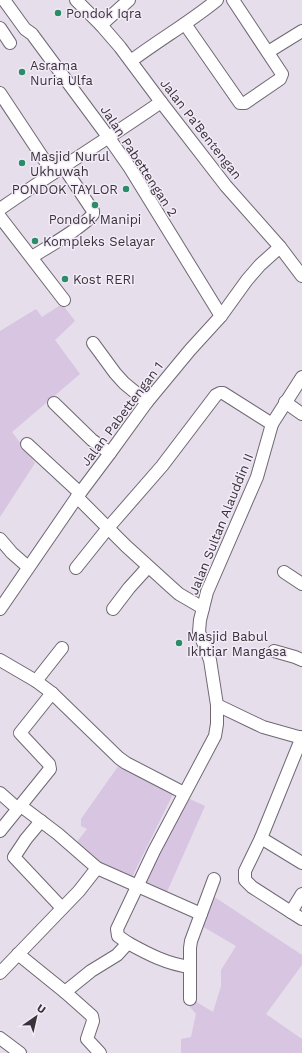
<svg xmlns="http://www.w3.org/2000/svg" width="302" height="1053" viewBox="0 0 302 1053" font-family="'Work Sans',sans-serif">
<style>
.green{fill:#d7c5e1}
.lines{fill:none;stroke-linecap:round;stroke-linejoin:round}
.street-casing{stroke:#6f6873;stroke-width:14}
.street{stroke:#fff;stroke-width:12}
.poi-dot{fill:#2b8d67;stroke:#f3ebf8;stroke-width:1.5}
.labels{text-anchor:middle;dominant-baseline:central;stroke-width:3;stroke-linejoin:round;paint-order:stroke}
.poi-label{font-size:13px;fill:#383439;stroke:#f3ebf8;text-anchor:start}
.street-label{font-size:13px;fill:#383439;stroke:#f3ebf8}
</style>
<rect width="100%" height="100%" fill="#e6deeb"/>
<g class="green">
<polygon points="62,304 75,321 55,340 80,374 12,432 35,463 0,517 0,331 36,309 42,317"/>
<polygon points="119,765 174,792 132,877 102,866 77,842 87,829 81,826 81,819"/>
<polygon points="179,794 205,806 166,894 139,879"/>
<polygon points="210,894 302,955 302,965 266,1014 302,1039 302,1053 181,1053 181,1039 191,1037 196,1014 189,1006 195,1001 213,1012 221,986 221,970 236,946 200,925"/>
</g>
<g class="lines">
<g class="street-casing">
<g id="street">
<polyline points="4,0 25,29 32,34 109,138 130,168 221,316"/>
<polyline points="76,0 101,25 120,47 161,102 226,186 280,247 302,276"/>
<polyline points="185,24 240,103 245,103 280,79 282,74 233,0"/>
<polyline points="101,25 129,0"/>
<polyline points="0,28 10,43"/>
<polyline points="268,52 302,31"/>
<path d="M131,61C159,40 190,22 217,0"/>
<polyline points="0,93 53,173"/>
<path d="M0,209C53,172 108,139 161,102"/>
<polyline points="0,217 64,300"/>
<path d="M32,257C46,248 85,226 93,214V211L63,166"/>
<polyline points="93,343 115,373 124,383 147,402"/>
<polyline points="285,402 302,414"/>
<polyline points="54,403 92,440 110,453"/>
<polyline points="27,444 80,493"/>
<polyline points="77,497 126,546 170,586 179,594 203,608"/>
<polyline points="0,539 12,553 28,567"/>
<polyline points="76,568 108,528 162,466 216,395 220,393 223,393 272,424"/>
<polyline points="284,572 302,584"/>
<polyline points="0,609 77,497 110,453 147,402 190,350 221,316 247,280 260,265 280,247"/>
<polyline points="113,609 129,588 148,567"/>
<polyline points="274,651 295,657 302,660"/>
<polyline points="0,660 36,681 52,693 119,758 126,763 184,793"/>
<polyline points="36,681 62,648"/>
<polyline points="217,705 263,727 302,738"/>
<polyline points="302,737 261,838 245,871 245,880 252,887 302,919"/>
<polyline points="0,793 18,809"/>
<polyline points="21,806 58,834 97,868 201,914 191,941 190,948 190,999"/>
<polyline points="41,821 26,839 14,857 62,908"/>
<polyline points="0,831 50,769 49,764 20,733 52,693"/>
<polyline points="261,838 302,863"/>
<polyline points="291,912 302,894"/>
<polyline points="201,914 214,879"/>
<path d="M128,943C148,954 167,964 190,967"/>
<polyline points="18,954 65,992 91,971 117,955 128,943 118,936 117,929 154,851 215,736 217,724 217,705 210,660 199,632 200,620 207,592 257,477 272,424 302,377"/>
<polyline points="0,973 79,891 97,868"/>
<polyline points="65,992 92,1016 93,1021 87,1039 100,1053"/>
<polyline points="0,1038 20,1053"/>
</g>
</g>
<use href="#street" class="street"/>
</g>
<g class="poi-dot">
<circle cx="58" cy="13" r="4"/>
<circle cx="22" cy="72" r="4"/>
<circle cx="22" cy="163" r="4"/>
<circle cx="126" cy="189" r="4"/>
<circle cx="95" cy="205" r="4"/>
<circle cx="35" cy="241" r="4"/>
<circle cx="65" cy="279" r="4"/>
<circle cx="179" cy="643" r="4"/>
</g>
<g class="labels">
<g class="poi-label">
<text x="66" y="13">Pondok Iqra</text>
<text x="30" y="65">Asrama<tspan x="30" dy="15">Nuria Ulfa</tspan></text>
<text x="30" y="156">Masjid Nurul<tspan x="30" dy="15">Ukhuwah</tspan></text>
<text x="118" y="189" text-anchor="end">PONDOK TAYLOR</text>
<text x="95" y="219" text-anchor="middle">Pondok Manipi</text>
<text x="43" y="241">Kompleks Selayar</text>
<text x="73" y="279">Kost RERI</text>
<text x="187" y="636">Masjid Babul<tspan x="187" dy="15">Ikhtiar Mangasa</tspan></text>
</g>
<g class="street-label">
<text transform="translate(201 129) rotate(52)">Jalan Pa'Bentengan</text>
<text transform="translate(139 161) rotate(57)">Jalan Pabettengan 2</text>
<text transform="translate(122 414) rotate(-53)">Jalan Pabettengan 1</text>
<text transform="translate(221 524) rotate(-68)">Jalan Sultan Alauddin II</text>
</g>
</g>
<g transform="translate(36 1017) rotate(34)" stroke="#f3ebf8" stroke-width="3" paint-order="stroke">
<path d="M0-3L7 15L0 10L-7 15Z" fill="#383439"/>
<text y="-6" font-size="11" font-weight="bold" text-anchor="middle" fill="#383439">U</text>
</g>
</svg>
